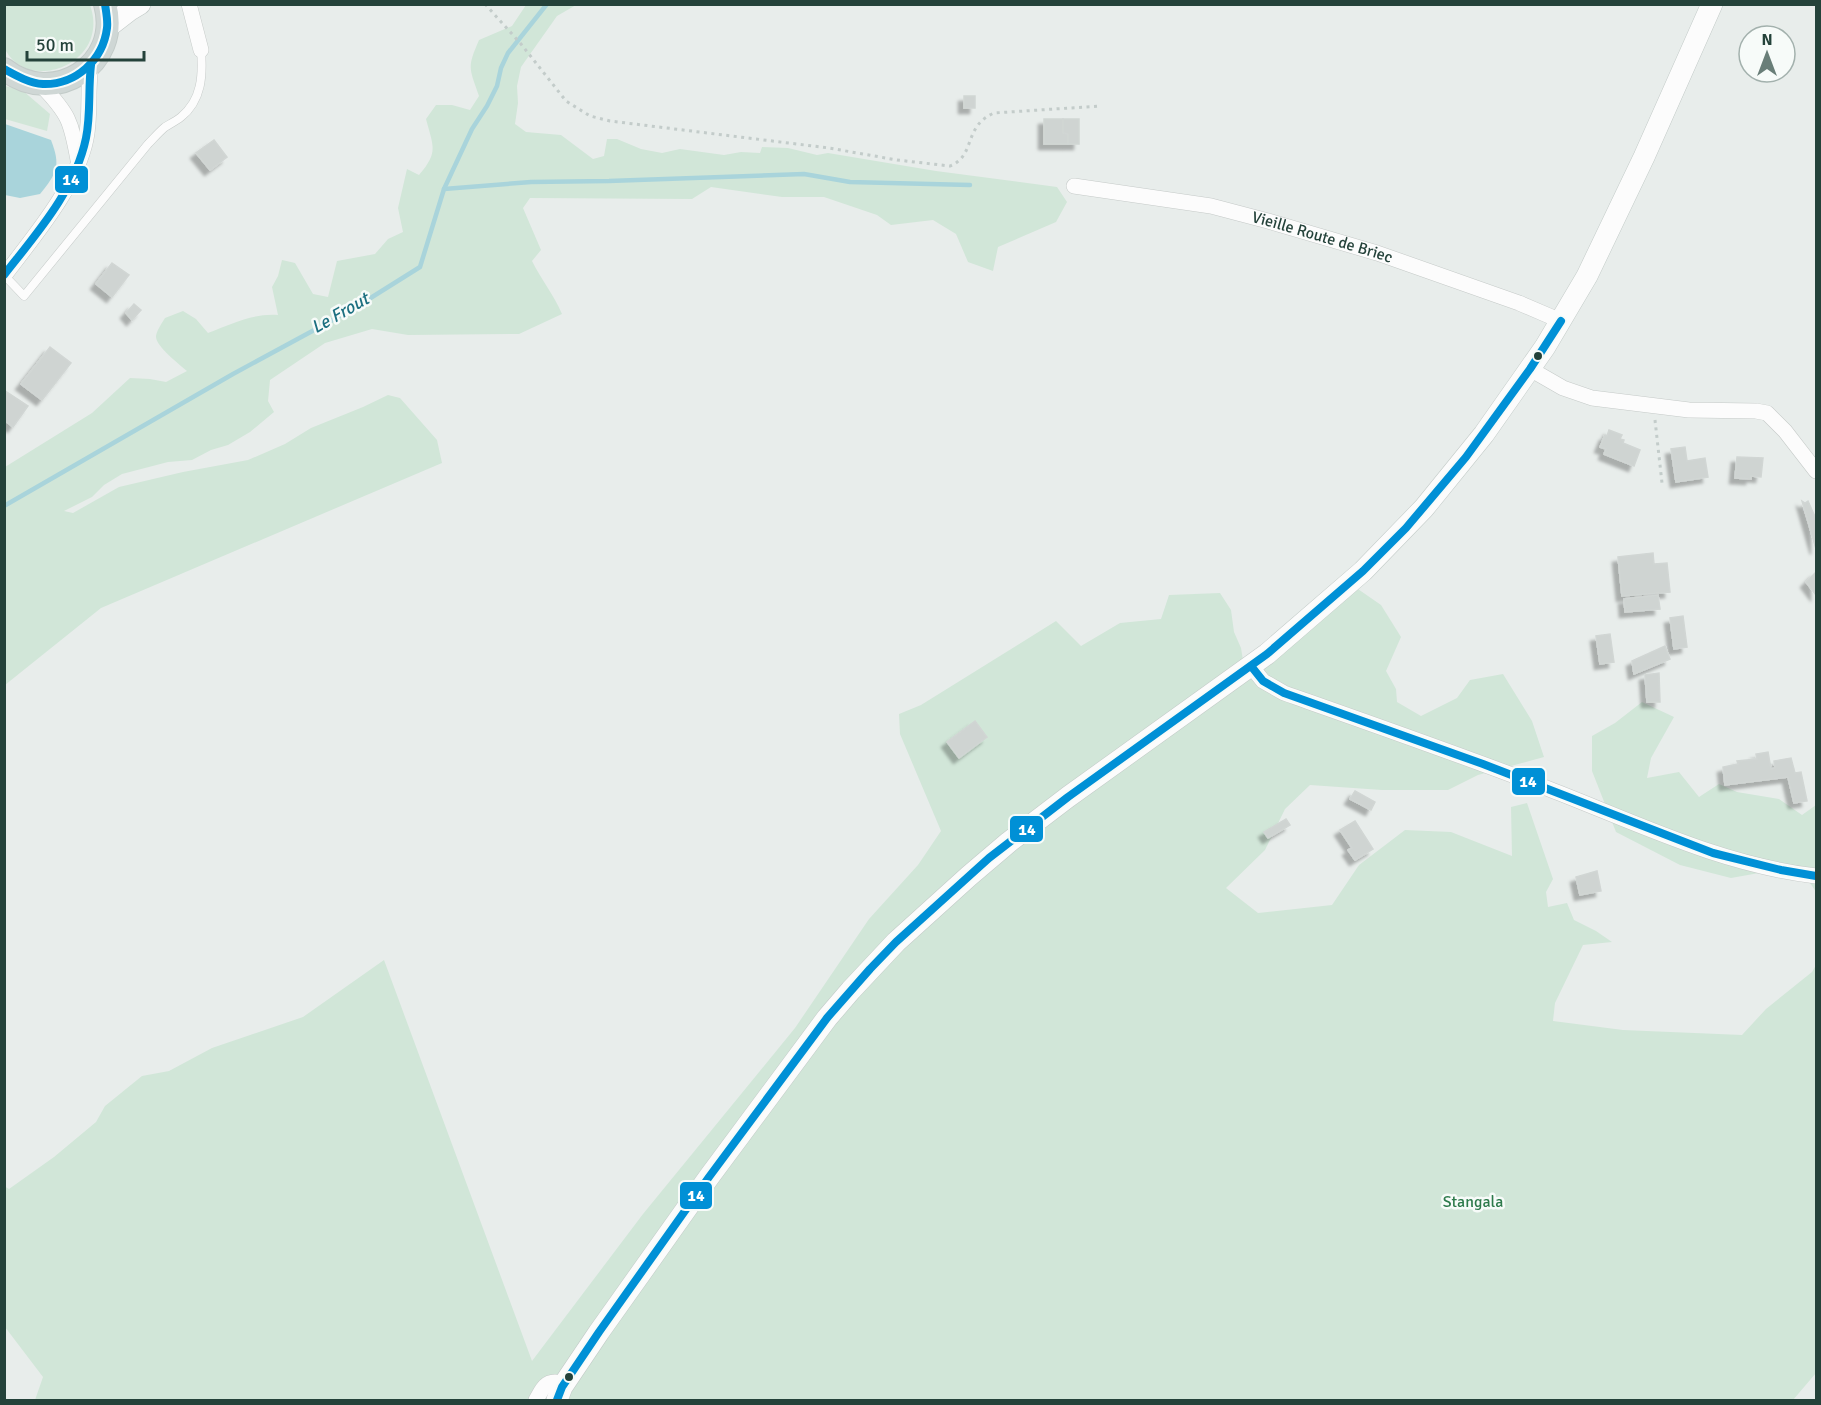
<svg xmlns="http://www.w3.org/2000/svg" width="1821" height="1405" viewBox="0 0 1821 1405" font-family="Signika,sans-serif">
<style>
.green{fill:#d1e6d8}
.water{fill:#a9d4db}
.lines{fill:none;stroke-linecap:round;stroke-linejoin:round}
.stream{stroke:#a9d4db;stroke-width:4.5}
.building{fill:#cfd4d2;stroke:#d1d6d4;stroke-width:1.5;filter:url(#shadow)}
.lane-casing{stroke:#c5cac8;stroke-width:9}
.street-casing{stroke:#c5cac8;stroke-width:16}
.secondary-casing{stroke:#c3cbc8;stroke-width:22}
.primary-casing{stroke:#c3ccc9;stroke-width:24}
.path{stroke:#c3ccca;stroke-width:3;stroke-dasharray:3 4.5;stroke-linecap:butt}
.lane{stroke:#fcfcfc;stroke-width:8}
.street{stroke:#fcfcfc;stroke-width:15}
.secondary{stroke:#fcfcfc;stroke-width:21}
.primary{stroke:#cfd7d5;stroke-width:22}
.bus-1-casing{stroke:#f7fbf9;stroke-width:12}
.bus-1{stroke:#0090d6;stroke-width:8}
.bus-dot{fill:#24423a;stroke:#f7fbf9;stroke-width:2}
.labels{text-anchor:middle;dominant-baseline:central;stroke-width:5;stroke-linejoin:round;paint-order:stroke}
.street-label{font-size:16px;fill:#24423a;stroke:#f7fbf9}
.park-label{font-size:16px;fill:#2d7a4b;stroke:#f7fbf9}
.water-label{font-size:18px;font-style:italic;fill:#1c6f80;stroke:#f7fbf9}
.line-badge{stroke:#f7fbf9;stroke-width:2}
.badge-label{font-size:16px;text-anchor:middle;font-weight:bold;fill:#fff}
</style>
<defs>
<filter id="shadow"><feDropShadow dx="-5.5" dy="5.5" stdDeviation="1.5" flood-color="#0004"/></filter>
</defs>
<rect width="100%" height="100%" fill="#e8edeb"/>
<g class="green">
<path d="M5,4L90,5C111,63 30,94 6,51C1,43 4,15 5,4Z"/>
<path d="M526,5H576L557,16L521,67L517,86L518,103L515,124L526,132L561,135L593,159L604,156L607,139H617L641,149L662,153L680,149L724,155L741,152L760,153L762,147L788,148L817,155L828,153L936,171L1057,187L1067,202L1056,222L998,247L993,271L968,262L956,234L933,220L891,225L877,215L824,197H782L711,187L692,199L530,198L523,208L541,250L532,261C541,279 554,295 562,314L519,334L408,335L372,329L325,343L270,380L268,401L274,412L250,432L228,445L211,450L192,460L168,462L122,474L104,485L92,497L64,511L73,513L119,487L183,472L248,460L285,444L311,428L363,407L388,395L400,398L437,440L442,463L101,608L5,685V467L92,413L130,378L150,379L166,382L187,371C180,365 155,346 156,336C157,330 162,323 165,318L183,311L196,319L208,333C231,324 254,313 278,315L272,287L278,276L282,260L295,263L313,294L328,297L337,261L375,254L388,239L403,232L398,208L407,169L419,175C439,152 433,146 426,119L436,105H452L470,110L479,96C469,67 467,68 479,40L512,26Z"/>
<polygon points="5,86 22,90 50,114 47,131 5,119"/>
<polygon points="1355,587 1381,605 1401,637 1386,671 1396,689 1397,702 1421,716 1457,698 1470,680 1503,674 1532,721 1544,757 1478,775 1448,790 1382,790 1310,785 1285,809 1265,850 1226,888 1258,913 1332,905 1359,865 1405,830 1451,832 1512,856 1511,807 1527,803 1553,879 1546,892 1548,907 1567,903 1574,920 1596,931 1612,942 1583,945 1555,1003 1553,1021 1623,1030 1742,1035 1766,1009 1812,972 1816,965 1816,1373 1793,1400 35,1400 43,1377 5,1327 4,1186 9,1189 54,1157 96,1122 105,1106 142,1076 169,1071 212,1048 303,1017 384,960 532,1361 643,1214 795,1028 869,919 918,865 941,831 900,734 899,714 921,705 1056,621 1081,646 1120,623 1161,619 1169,595 1220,593 1231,610 1234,632 1241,648 1246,679"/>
<polygon points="1642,702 1674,717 1651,758 1647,778 1679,772 1699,797 1719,784 1737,792 1779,799 1802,815 1816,805 1816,892 1799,866 1731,878 1680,865 1616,832 1592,771 1592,736 1615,723"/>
</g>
<path class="water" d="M5,124L51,140C61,166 57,173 40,194L20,198L5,195Z"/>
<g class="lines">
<g class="stream">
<polyline points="444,189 531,182 609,181 804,174 850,182 970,185"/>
<polyline points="4,506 233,374 353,309 420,267 444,189 472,129 487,106 497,86 501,68 508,53 547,4"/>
</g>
</g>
<g class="building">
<rect x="964" y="96" width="11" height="12"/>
<polygon points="1044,119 1063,119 1063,133 1068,134 1068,144 1044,144"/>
<polygon points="1063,119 1079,119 1079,144 1068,144 1068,134 1063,133"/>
<polygon points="214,140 227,157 210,170 196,153"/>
<polygon points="112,263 129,275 112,297 96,284"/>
<polygon points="134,304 141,310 132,320 126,313"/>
<polygon points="50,347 71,363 42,400 21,384"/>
<polygon points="5,391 28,406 13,427 4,420"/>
<polygon points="1609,430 1622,435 1620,439 1624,440 1623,443 1640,450 1634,466 1604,454 1606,449 1600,447 1605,435 1607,436"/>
<polygon points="1685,447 1687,461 1705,458 1708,477 1676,482 1671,449"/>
<polygon points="1737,457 1763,458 1761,477 1751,476 1751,479 1735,478"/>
<polygon points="1802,501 1805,503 1808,501 1816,519 1816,549"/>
<polygon points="1653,553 1654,564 1667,563 1670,592 1622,596 1618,557"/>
<polygon points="1816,572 1816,595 1806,582"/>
<polygon points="1658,595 1660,609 1625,612 1624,599"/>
<polygon points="1683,616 1687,647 1674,649 1670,618"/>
<polygon points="1610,634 1614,662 1600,664 1596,636"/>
<polygon points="1665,646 1670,659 1634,674 1632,661"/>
<polygon points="1659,673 1660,702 1647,702 1645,675"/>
<polygon points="975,721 987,737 959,758 947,742"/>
<polygon points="1768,752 1771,769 1775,768 1774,761 1791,758 1795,773 1801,772 1807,801 1794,803 1788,777 1725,785 1723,767 1738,764 1737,761 1757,759 1756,754"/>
<polygon points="1355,791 1375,802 1371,810 1350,799"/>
<polygon points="1286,819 1290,825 1268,838 1264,832"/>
<polygon points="1355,821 1373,849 1355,860 1348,850 1352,848 1340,830"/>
<polygon points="1597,871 1601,891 1580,895 1576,877"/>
</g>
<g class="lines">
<g class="lane-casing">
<path id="lane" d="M5,276L24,296L148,144C153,139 159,132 165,127C170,124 176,121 181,117C202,100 203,75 201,50"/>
</g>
<g class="street-casing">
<g id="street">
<polyline points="189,4 201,50"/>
<path d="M41,85C69,114 71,121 78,160"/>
<path id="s1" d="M1074,186L1211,206L1268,221L1377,253L1519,303L1561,321"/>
<path d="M4,276C34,236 76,188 86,139C91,115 87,90 91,65"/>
<polyline points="1530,369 1563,388 1592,398 1689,410 1756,411 1767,413 1785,431 1816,471"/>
<path d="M1251,666L1263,681L1284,693C1372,724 1461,755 1549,789C1637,823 1722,865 1816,876"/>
<path d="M536,1400C541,1392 544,1382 555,1382L562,1387"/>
</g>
</g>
<g class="secondary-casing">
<g id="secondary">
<polyline points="108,27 130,10 140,4"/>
<polyline points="557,1400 562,1387 599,1332 709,1177 827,1018 851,990 896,942 969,876 1009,842 1068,797 1267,654 1363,571 1424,508 1484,434 1545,347 1587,276 1644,157 1712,4"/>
</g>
</g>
<g class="primary-casing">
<path id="primary" d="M4,69C53,108 122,65 105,4"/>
</g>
<g class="path">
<path d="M485,4L521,44L566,101L590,116L610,121L829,148L897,160L950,166C976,156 963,126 994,113L1100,106"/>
<polyline points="1655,420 1662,483"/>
</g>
<use href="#lane" class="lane"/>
<use href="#street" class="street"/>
<use href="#secondary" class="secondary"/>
<use href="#primary" class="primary"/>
<g class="bus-1-casing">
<g id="bus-1">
<path d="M4,69C17,76 29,83 43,84C76,85 103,60 107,28C108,20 106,12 105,4"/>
<path d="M4,275C36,234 75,191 86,138C91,114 88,89 91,65"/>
<polyline points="1251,666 1263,681 1284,693 1483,764 1713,853 1781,870 1816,876"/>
<polyline points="557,1400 562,1387 599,1332 709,1177 827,1018 870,969 896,942 989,858 1068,797 1267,654 1363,571 1406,528 1466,457 1530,369 1561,321"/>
</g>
</g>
<use href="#bus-1" class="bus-1"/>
</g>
<g class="bus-dot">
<circle cx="1538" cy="356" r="5"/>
<circle cx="569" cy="1377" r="5"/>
</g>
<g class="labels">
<g class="street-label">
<text stroke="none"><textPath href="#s1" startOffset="254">Vieille Route de Briec</textPath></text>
</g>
<g class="park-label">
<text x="1473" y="1202">Stangala</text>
</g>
<g class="water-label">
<text transform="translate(340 313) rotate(-30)">Le Frout</text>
</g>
</g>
<g class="line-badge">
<rect x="54" y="165" width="35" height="29" rx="6" fill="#0090d6"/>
<rect x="1511" y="767" width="35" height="29" rx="6" fill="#0090d6"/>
<rect x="1009" y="815" width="35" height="28" rx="6" fill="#0090d6"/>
<rect x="679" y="1181" width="34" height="29" rx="6" fill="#0090d6"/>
</g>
<g class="badge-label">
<text x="71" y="185">14</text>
<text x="1528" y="787">14</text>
<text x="1027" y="835">14</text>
<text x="696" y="1201">14</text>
</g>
<rect width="1821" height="1405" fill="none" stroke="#24423a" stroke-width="12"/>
<g transform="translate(1767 54)"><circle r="28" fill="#f7fbf9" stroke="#a3b1ad" stroke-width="1.5"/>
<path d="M0-4.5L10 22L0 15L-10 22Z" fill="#697e78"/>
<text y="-9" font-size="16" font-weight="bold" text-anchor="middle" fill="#24423a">N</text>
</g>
<path d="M27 51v9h117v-9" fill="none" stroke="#24423a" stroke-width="3"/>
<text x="36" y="51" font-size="18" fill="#24423a" stroke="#f7fbf9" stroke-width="4.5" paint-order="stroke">50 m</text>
</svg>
